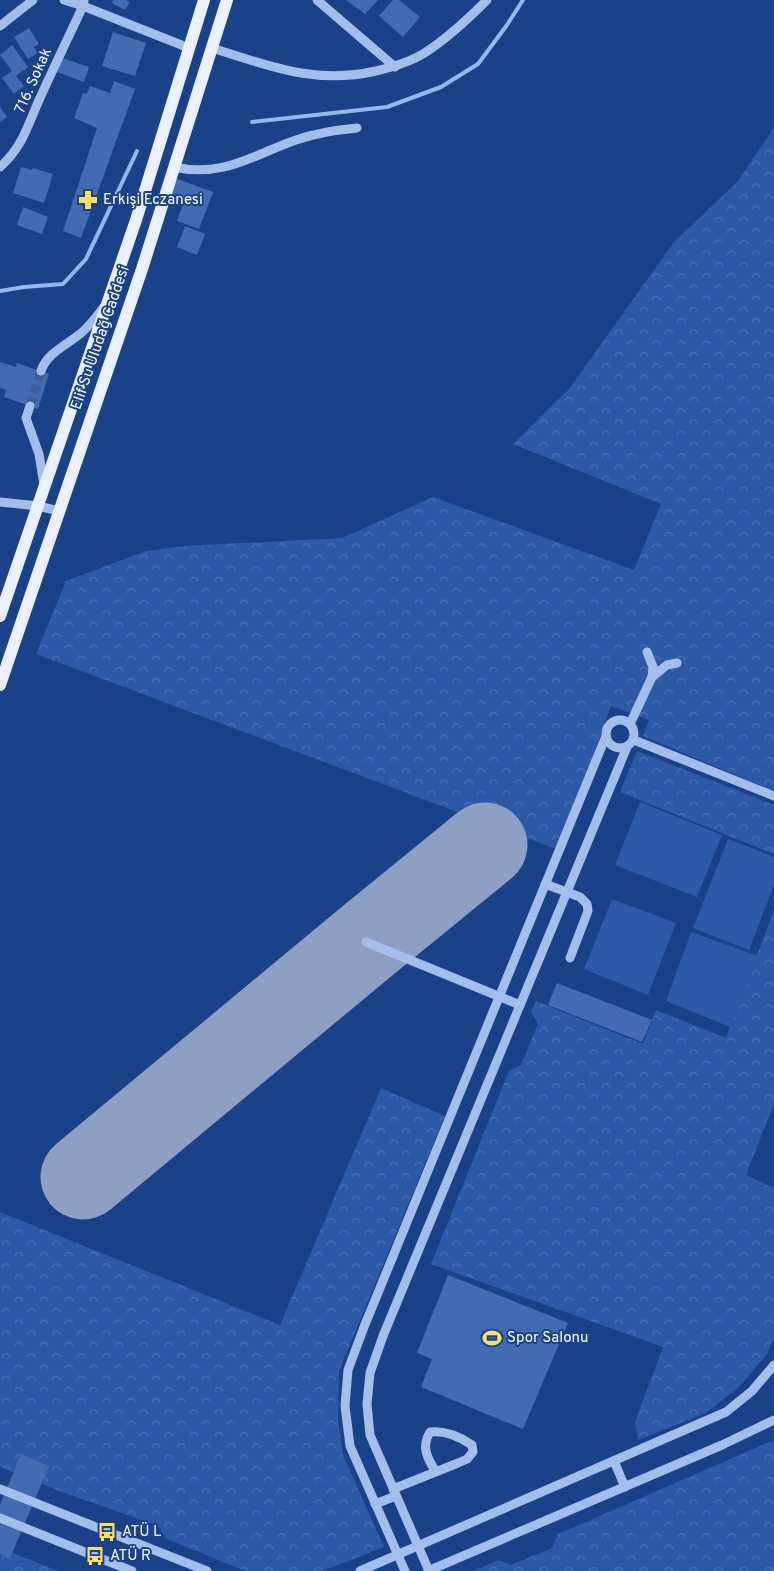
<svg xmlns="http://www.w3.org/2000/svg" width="774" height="1571" viewBox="0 0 774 1571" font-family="Overpass,sans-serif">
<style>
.forest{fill:url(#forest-crowns)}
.green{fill:#2e59a6}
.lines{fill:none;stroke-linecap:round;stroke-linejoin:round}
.stream{stroke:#97b8ee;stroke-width:4}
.runway{stroke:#8da0c4;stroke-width:85}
.building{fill:#446ab1}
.minor-tunnel{stroke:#3d5e9a;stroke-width:9;stroke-dasharray:9 4.5;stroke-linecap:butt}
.minor{stroke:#a4beec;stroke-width:9}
.major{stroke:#e9f0ff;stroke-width:12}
.labels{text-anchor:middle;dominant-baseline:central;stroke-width:4;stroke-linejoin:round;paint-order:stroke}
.street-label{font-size:15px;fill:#fff;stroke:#1b4188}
.poi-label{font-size:15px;fill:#fff;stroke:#1b4188;text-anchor:start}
</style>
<defs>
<pattern id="forest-crowns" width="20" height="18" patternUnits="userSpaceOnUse" patternTransform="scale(1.25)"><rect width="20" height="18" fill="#2e59a6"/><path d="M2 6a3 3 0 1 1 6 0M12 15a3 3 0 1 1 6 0" fill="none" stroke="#4d72b3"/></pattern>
</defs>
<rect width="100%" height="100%" fill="#1b4188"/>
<g class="forest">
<polygon points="774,128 774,459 772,462 774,463 774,791 643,736 649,720 611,706 559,850 36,654 66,581 146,551 184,546 342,538 433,497 634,570 661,504 513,444 569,389 674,242 737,182"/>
<polygon points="637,751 774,805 774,854 620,792"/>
<polygon points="774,910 774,1104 746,1175 774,1188 774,1338 767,1354 739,1387 706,1413 638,1440 635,1422 663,1347 431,1264 509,1071 521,1065 538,1024 531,1011 536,1001 643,1044 656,1010 726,1038"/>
<polygon points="381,1088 445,1116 339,1371 338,1418 343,1455 384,1547 323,1571 245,1571 167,1539 158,1526 62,1492 0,1467 0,1212 280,1325"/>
<polygon points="774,1440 774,1571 473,1571 499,1560 511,1565 552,1548 558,1534"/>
<polygon points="0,1548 58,1571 0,1571"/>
</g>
<g class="green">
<polygon points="640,802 722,835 697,897 615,865"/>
<polygon points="728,839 774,857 774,885 749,950 693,928"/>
<polygon points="612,899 676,923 648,995 584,969"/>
<polygon points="691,932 758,956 730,1027 666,1001"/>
</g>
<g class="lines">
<g class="stream">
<polyline points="252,122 387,107 441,87 478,64 507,25 523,0"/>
<polyline points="0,291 24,287 63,284 86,259 137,151"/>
</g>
<polyline class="runway" points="83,1177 366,942 485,845"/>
</g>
<g class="building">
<polygon points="113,0 126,0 130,2 125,10 112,3"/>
<polygon points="346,0 378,0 365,14"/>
<polygon points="393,0 399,0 420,17 403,37 379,16"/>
<polygon points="29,28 39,44 34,47 38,53 28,59 14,37"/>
<polygon points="113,32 146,43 135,76 102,66"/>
<polygon points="12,45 28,67 16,76 24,86 14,94 2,78 12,71 0,55"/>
<polygon points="62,58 89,67 84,82 57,72"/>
<polygon points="114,81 135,89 81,238 63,231 97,128 74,118 83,93 87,94 90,86 110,93"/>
<polygon points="0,107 7,117 0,122"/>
<polygon points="21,167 32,170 33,168 53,174 44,203 13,193"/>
<polygon points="175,178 213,192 199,229 177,221 185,199 170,194"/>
<polygon points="23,207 48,217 42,234 17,225"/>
<polygon points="185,226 205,234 197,255 177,247"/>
<polygon points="0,362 16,367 17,363 49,374 38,409 4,397 6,390 0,388"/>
<polygon points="557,983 652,1020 642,1042 548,1005"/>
<polygon points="448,1275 568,1323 523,1429 421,1387 432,1359 417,1353"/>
<polygon points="21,1454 49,1466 10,1558 0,1553 0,1505"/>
</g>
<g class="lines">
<polyline class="minor-tunnel" points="30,406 41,371"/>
<g class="minor">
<polyline points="64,0 83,6 189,48"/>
<polyline points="317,0 395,67"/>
<polyline points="0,26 33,0"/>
<path d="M212,48C269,66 315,85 376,71C393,67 411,62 426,52C449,37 468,19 487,0"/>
<path d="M0,167C23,147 28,124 40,98C54,67 69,36 83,6L84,0"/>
<path d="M174,167C223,178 253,155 296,140C316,133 336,130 357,128"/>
<path d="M41,371C47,353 65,346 80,334C89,327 96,317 103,308"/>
<polyline points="30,406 26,418 39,454 44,485"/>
<polyline points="0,502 38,506 59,511"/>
<polyline points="652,677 667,665 677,663"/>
<circle cx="620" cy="734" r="14"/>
<polyline points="630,724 652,677 653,667 647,652"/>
<polyline points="634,740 774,796"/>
<polyline points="545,884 580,897 587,904 588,911 570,958"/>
<polyline points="366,942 520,1005"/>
<polyline points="614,1461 625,1487"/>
<polyline points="0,1489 207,1571"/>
<path d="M393,1489L458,1463L467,1459L473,1452L472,1445C459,1436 446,1430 430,1432C421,1447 427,1458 436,1472"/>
<polyline points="375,1504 396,1496"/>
<polyline points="0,1518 132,1571"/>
<polyline points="360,1571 726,1412 752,1391 774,1365"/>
<polyline points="405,1571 350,1446 345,1406 348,1370 364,1327 606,736"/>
<polyline points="428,1571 722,1445 774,1420"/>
<polyline points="429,1571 370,1435 367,1404 370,1373 383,1336 627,747"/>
</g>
<g class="major">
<polyline points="0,616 136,220 204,0"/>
<polyline points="0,685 143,266 227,0"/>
</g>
</g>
<defs>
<g id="pharmacy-bare" transform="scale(1.5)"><path d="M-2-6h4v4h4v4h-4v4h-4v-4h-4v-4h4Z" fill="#fdde61" stroke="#1b4188" stroke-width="2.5" paint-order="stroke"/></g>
<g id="stadium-bare" transform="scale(1.5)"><path d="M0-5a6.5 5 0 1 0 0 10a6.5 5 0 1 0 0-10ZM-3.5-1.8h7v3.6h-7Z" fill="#fdde61" stroke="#1b4188" stroke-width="2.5" paint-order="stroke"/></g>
<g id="bus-bare" transform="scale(1.5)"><path d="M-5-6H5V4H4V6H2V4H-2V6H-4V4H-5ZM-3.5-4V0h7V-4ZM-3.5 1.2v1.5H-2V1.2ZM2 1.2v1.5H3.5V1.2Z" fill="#fdde61" stroke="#1b4188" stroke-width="2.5" paint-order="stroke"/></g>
</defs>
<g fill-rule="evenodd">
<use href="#pharmacy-bare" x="88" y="200"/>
<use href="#stadium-bare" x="492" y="1338"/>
<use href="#bus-bare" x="107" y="1532"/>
<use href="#bus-bare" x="95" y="1556"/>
</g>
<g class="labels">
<g class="street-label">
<text transform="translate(34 81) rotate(-66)">716. Sokak</text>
<text transform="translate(101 338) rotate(-71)">Elif Su Uludağ Caddesi</text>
</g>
<g class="poi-label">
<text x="103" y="200">Erkişi Eczanesi</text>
<text x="507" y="1338">Spor Salonu</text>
<text x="122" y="1532">ATÜ L</text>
<text x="110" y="1556">ATÜ R</text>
</g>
</g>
</svg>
